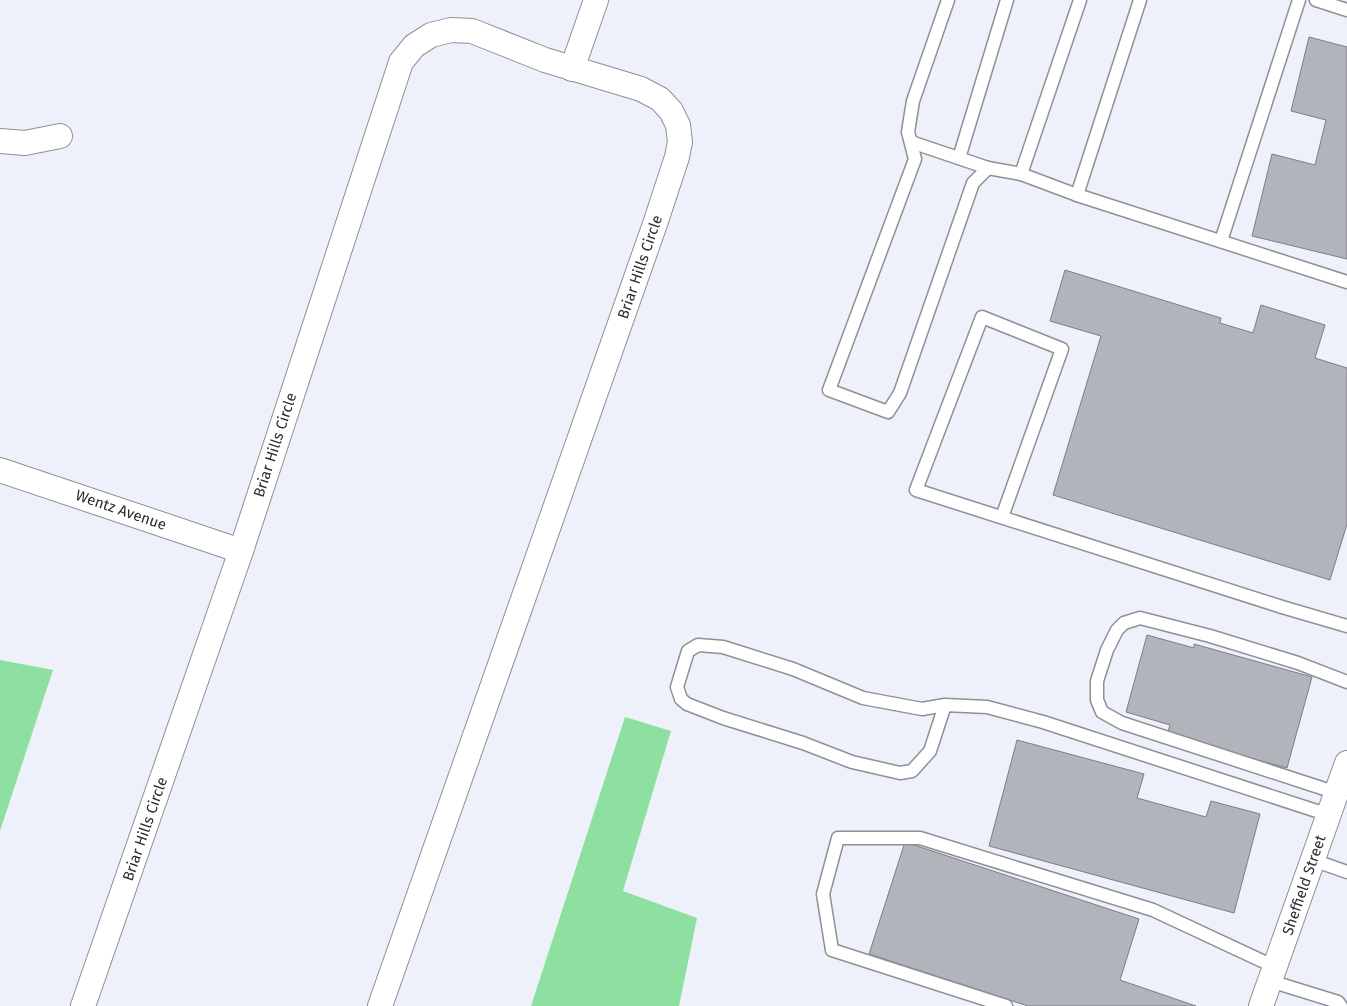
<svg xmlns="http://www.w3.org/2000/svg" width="1347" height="1006" viewBox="0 0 1347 1006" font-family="'Fira Sans',sans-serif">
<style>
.green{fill:#8ee0a1}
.building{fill:#b2b4bc;stroke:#7c7d85}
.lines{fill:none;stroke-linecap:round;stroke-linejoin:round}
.service-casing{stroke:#8e9098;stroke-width:15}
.minor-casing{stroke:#8e9098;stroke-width:26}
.service{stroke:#fff;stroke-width:12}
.minor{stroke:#fff;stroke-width:24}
.labels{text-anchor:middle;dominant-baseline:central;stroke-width:4;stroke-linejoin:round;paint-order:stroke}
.street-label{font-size:15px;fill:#2b2c2f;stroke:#fff}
</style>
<rect width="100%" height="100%" fill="#eff1fa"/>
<g class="green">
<polygon points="0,660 53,670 0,831"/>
<polygon points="625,717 671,731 623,891 697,918 679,1006 531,1006"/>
</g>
<g class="building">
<polygon points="1309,37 1347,47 1347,259 1252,236 1272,154 1315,165 1326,120 1291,111"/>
<polygon points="1065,270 1221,318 1220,323 1253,333 1261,305 1325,325 1315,358 1347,368 1347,524 1330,580 1053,495 1101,336 1050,321"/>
<polygon points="1147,635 1194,648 1194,644 1312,677 1287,768 1167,735 1170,725 1126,712"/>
<polygon points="1017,740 1144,774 1137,798 1206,817 1211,801 1260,814 1234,913 989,846"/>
<polygon points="905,842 1139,919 1120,980 1196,1006 1028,1006 869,954"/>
</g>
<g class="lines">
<g class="service-casing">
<g id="service">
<polyline points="948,0 913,101 908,132 915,159 829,390 888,412 900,393 973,183 988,168 1021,174 1077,195 1347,282"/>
<polyline points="1316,0 1347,10"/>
<polyline points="911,142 988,168"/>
<polyline points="959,158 1007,0"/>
<polyline points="1021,174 1080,0"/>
<polyline points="1077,195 1140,0"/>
<polyline points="1221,241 1299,0"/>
<polyline points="1002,517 1062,349 982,317 916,490 1282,607 1347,626"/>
<polyline points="945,705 930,751 912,771 900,773 852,762 803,743 723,718 687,704 681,699 677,687 688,651 698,645 723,647 793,669 863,698 922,709 945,705 987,707 1043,722 1329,815"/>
<polyline points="1337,793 1122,723 1102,712 1097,700 1097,681 1107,650 1117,630 1124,623 1140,618 1210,636 1298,663 1347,682"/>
<polyline points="1313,860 1347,872"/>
<polyline points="1270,981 1338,1002 1341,1006"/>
<polyline points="1006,1006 832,950 823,894 838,838 920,838 1153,910 1275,967"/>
</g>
</g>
<g class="minor-casing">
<g id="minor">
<polyline points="572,69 596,0"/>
<polyline points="0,141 25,143 60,136"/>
<polyline points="0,470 241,551"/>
<polyline points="83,1006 241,551 401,62 414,46 431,35 451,30 472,31 545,60 641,89 660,99 671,111 678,125 680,142 677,157 656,221 380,1006"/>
<polyline points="1261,1006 1347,763"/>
</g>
</g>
<use href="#service" class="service"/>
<use href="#minor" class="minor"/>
</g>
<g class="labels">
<g class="street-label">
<text transform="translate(640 267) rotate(-71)">Briar Hills Circle</text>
<text transform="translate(275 445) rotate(-72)">Briar Hills Circle</text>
<text transform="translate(121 510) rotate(19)">Wentz Avenue</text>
<text transform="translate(145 829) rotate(-71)">Briar Hills Circle</text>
<text transform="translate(1304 885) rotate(-71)">Sheffield Street</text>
</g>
</g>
</svg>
